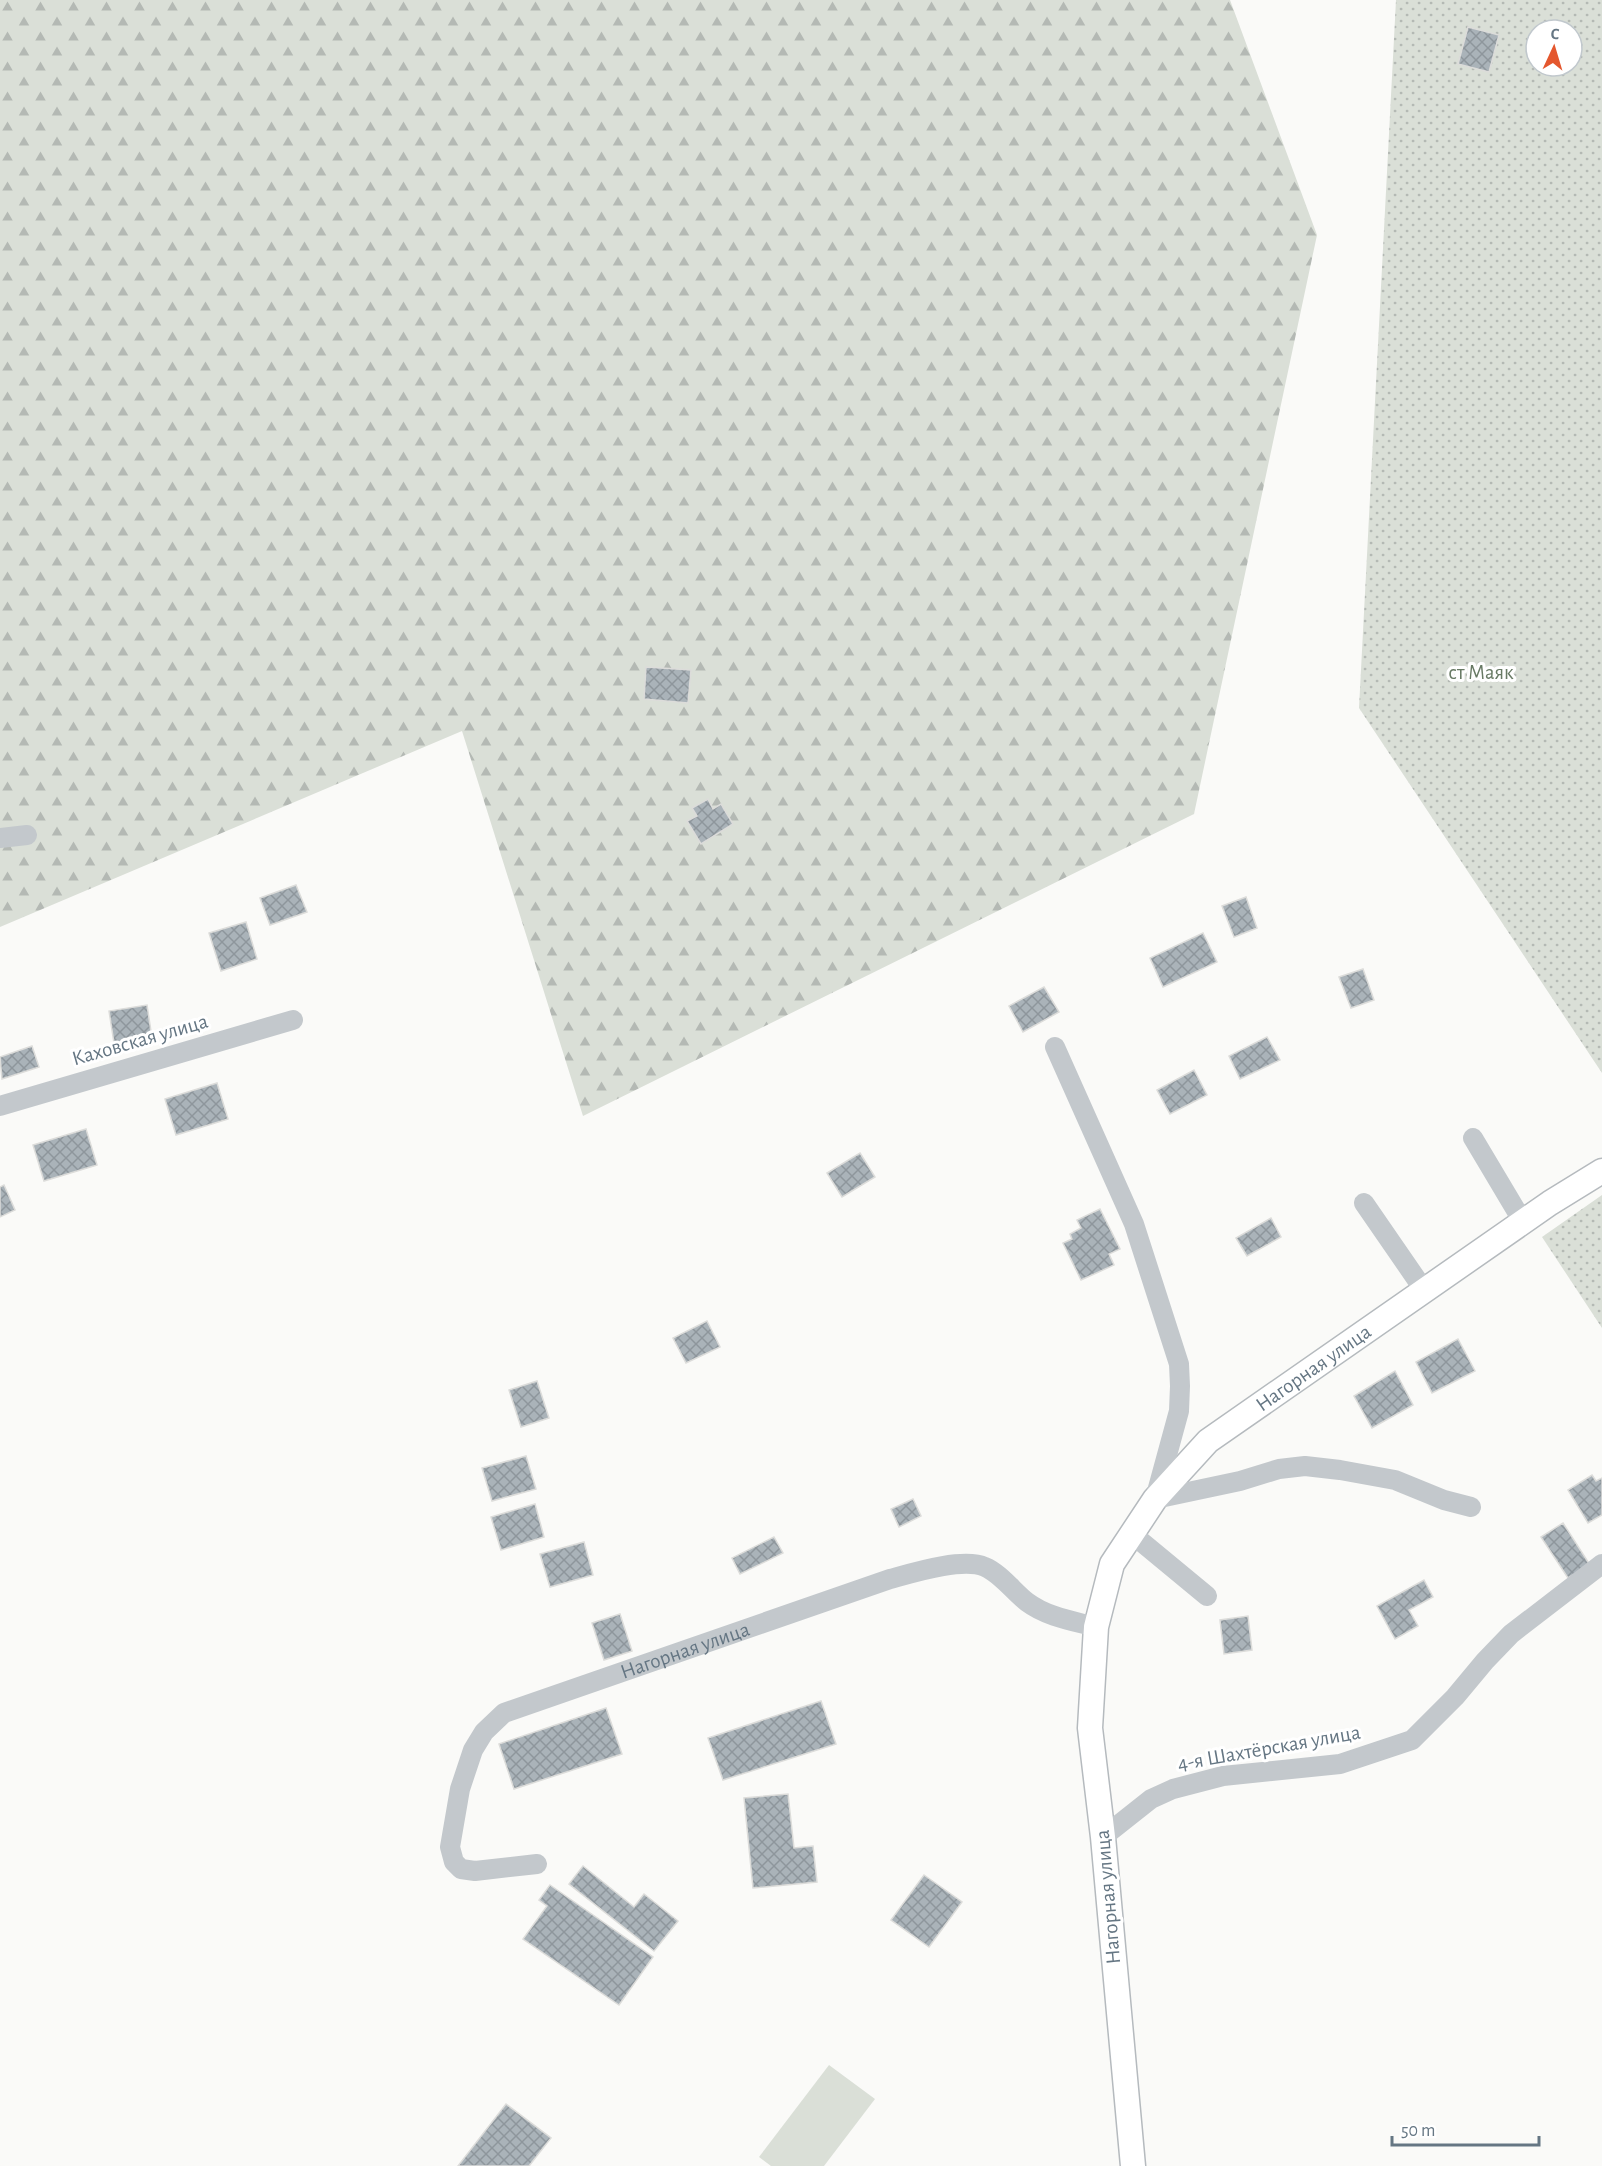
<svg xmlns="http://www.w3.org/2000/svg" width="1602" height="2166" viewBox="0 0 1602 2166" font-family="'Alegreya Sans',sans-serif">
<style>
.grass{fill:url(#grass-dots);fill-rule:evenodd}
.forest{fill:url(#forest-firs)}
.pitch{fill:#dadfd7}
.building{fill:url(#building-cross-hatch);stroke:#dcdcda;stroke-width:1.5}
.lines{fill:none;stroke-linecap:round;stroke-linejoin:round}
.major-casing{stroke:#b5babe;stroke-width:27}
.minor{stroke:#c3c8cc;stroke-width:20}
.major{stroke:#fff;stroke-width:24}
.labels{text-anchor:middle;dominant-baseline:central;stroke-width:6;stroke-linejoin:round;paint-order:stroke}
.park-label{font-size:21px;fill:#687a64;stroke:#fff}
.street-label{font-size:21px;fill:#657683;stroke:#fff}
</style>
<defs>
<pattern id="grass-dots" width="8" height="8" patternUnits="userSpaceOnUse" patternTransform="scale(1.5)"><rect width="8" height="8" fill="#dadfd7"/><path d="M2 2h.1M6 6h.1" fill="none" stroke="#b4b9b4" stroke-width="1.8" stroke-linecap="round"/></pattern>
<pattern id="forest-firs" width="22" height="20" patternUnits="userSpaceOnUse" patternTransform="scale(1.5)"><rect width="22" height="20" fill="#dadfd7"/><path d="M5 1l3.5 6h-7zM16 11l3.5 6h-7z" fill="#b4b9b4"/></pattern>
<pattern id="building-cross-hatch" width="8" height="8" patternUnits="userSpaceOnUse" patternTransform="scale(1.5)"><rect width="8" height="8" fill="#aab3b9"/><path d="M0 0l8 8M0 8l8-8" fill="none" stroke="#8e969c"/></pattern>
</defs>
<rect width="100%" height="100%" fill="#fafaf8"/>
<g class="grass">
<path d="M1396,0H1602V1073L1359,708ZM1536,30H1572V66H1536Z"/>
<polygon points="1602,1195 1602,1328 1542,1237"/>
</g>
<polygon class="forest" points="0,0 1230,0 1317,235 1194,814 583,1116 462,731 0,927"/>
<polygon class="pitch" points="829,2065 875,2099 824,2166 771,2166 759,2157"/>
<g class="building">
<polygon points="1468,27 1499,35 1489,72 1458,64"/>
<polygon points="646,667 691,670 688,703 644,699"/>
<polygon points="708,799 713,809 721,804 733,824 701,844 687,821 697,816 692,808"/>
<polygon points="296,885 307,912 270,925 260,898"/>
<polygon points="1246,897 1257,928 1234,937 1222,906"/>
<polygon points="246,922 257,959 221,971 209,933"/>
<polygon points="1203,933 1217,962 1163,987 1150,958"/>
<polygon points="1363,969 1374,1000 1351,1008 1339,977"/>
<polygon points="1044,987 1059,1012 1023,1032 1009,1006"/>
<polygon points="147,1005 152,1038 114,1043 109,1011"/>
<polygon points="1267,1037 1280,1060 1240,1079 1229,1056"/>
<polygon points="32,1046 39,1067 2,1079 0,1057"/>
<polygon points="1194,1070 1207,1095 1170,1114 1157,1090"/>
<polygon points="217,1083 228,1119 176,1135 165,1099"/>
<polygon points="86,1129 97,1165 44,1181 33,1145"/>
<polygon points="860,1153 875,1177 842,1197 827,1173"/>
<polygon points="4,1185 15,1210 0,1217 0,1187"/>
<polygon points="1100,1209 1120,1249 1109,1254 1114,1265 1081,1280 1063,1243 1072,1239 1070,1234 1081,1228 1077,1220"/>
<polygon points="1271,1218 1281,1237 1247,1256 1236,1238"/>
<polygon points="707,1321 720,1347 686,1363 673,1338"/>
<polygon points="1458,1339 1475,1371 1432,1393 1416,1362"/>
<polygon points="1395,1371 1413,1405 1372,1428 1354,1396"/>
<polygon points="537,1381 549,1418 521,1427 509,1390"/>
<polygon points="526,1456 536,1489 492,1501 482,1468"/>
<polygon points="1592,1475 1596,1481 1602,1478 1602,1515 1588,1523 1568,1490"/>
<polygon points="913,1499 921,1516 899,1527 891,1509"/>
<polygon points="535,1504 544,1537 501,1550 491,1517"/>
<polygon points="1563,1523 1590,1565 1568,1578 1541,1537"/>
<polygon points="774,1537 783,1553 740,1574 732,1558"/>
<polygon points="584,1542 593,1575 550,1587 540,1554"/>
<polygon points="1424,1580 1433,1597 1409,1610 1418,1626 1395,1639 1377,1606"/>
<polygon points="620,1614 632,1651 604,1660 592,1623"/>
<polygon points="1248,1616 1252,1650 1224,1654 1220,1620"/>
<polygon points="821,1701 836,1744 723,1780 708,1738"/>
<polygon points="606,1708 622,1754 514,1789 499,1744"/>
<polygon points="788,1794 794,1848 813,1846 817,1882 753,1888 744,1798"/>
<polygon points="583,1866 634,1907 644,1894 678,1921 654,1951 569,1884"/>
<polygon points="924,1875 962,1902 929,1947 891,1920"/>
<polygon points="550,1885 653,1957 619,2005 523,1939 547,1906 539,1900"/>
<polygon points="506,2104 551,2138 529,2166 458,2166"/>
</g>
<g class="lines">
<g class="major-casing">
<g id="major">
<path id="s2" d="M1133,2166L1103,1837L1090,1728L1096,1627L1112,1564L1155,1499L1208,1441L1550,1203L1602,1171"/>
</g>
</g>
<g class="minor">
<polyline points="0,838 27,835"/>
<polyline points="1055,1047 1134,1224 1179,1364 1180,1386 1179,1411 1155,1499 1240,1481 1279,1469 1305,1466 1340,1470 1395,1480 1444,1500 1471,1507"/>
<polyline points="0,1106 293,1020"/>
<polyline points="1473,1138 1523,1222"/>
<polyline points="1364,1203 1424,1290"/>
<polyline points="1132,1534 1207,1596"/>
<polyline points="1103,1837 1151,1799 1173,1789 1223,1776 1340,1764 1412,1740 1455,1697 1485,1661 1511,1634 1602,1564"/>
<path id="s1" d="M537,1864L475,1871L461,1869L454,1862L450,1847L460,1789L473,1750L484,1732L504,1713L890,1579C912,1573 963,1557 985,1567C1000,1573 1015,1593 1027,1602C1047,1617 1073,1621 1096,1627"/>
</g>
<use href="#major" class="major"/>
</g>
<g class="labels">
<g class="park-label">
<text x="1481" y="672">ст Маяк</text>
</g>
<g class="street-label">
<text transform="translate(140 1040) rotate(-16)">Каховская улица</text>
<text stroke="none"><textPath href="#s2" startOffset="891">Нагорная улица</textPath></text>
<text stroke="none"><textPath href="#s1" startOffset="442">Нагорная улица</textPath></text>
<text transform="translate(1269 1748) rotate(-10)">4-я Шахтёрская улица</text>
<text transform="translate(1108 1897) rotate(-95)">Нагорная улица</text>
</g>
</g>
<g transform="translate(1554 48) rotate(4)"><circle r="28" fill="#ffffff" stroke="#c1c8cd" stroke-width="1.5"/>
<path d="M0-4.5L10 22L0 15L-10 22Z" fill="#e4572e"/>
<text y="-9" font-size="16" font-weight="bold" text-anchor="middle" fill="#657683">С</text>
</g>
<path d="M1392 2136v9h147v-9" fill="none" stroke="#657683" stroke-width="3"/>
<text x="1401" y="2136" font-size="18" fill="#657683" stroke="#ffffff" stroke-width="4.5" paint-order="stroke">50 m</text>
</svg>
